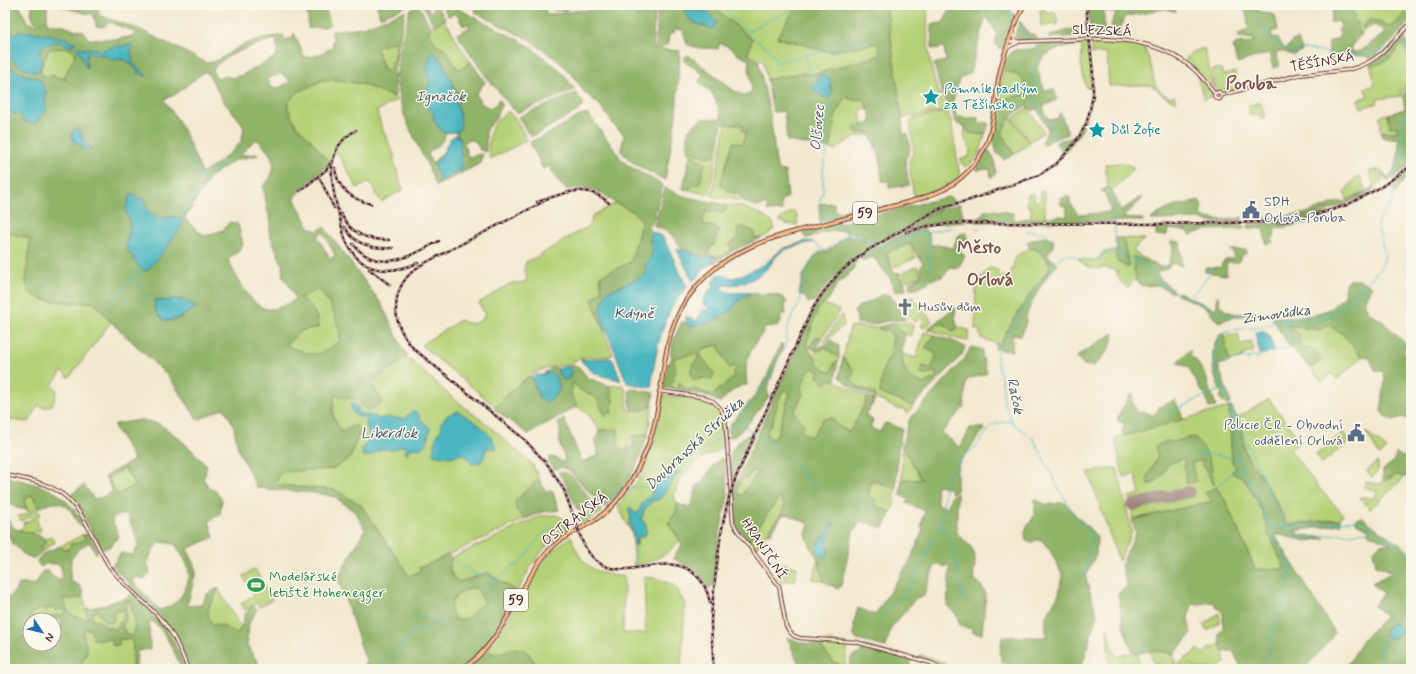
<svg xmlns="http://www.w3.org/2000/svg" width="1416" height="674" viewBox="0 0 1416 674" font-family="Mynerve,sans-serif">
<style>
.green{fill:#b5d177;stroke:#807851;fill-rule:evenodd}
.forest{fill:#90b368;stroke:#6d694a;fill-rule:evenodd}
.water{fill:#48b6c0;stroke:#496a76}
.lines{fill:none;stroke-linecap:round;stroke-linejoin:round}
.stream{stroke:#48b6c0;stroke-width:1}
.runway{stroke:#9e847d;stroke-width:12}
.secondary-casing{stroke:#633d44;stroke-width:4.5}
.primary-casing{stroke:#633d44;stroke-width:5}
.secondary{stroke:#fbe5cf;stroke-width:2.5}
.primary{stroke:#f6be87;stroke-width:3}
.rail-casing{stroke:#4a1f2b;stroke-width:2.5}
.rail{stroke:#fbf7ec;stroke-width:1;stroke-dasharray:3;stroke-linecap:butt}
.secondary-bridge-casing{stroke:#633d44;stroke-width:4.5;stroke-linecap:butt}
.secondary-bridge{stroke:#fbe5cf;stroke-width:2.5}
.labels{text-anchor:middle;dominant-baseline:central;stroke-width:3;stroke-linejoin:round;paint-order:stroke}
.shield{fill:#fbf7ec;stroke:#7f6065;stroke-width:1}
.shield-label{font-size:13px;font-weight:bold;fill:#4a1f2b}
.street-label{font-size:14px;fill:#4a1f2b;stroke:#fbf7ec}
.culture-label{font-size:14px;fill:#0d838f;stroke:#fbf7ec;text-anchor:start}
.service-label{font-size:14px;fill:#4e5e75;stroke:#fbf7ec;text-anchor:start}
.worship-label{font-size:14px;fill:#5b616d;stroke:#fbf7ec;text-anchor:start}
.leisure-label{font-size:14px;fill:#27864d;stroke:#fbf7ec;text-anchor:start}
.water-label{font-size:15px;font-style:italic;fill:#495b67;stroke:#fbf7ec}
.district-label{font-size:18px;font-weight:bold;fill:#7d544e;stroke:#fbf7ec}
</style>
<rect width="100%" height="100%" fill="#fbf7ec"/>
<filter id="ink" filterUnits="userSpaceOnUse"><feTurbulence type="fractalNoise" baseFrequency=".025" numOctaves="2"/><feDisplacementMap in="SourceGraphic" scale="8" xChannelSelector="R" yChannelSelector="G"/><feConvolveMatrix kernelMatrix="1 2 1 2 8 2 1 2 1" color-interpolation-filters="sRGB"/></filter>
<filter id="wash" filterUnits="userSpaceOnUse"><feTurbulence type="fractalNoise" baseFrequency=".012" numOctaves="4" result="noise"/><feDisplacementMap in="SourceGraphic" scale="16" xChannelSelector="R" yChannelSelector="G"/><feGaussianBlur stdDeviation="0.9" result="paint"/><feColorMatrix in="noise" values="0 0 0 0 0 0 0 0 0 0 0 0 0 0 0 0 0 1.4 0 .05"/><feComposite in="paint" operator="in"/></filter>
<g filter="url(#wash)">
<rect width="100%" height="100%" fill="#f2e8cf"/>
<g class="green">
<polygon points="712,5 797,5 777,38 830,52 878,43 880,55 816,74 800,73 767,80 763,60 758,60 747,54 752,39"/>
<path d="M886,5H928C925,42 930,78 947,111L902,118Z"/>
<path d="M1361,5H1411V13L1407,11C1391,28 1393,30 1372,19L1362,26L1364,30L1361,35L1352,11Z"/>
<polygon points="1045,9 1046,14 1055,12 1058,24 1041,26 1040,10"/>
<polygon points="445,19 446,25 448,25 461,48 471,62 461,70 458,69 444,48 437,47 429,33 430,29"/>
<path d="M394,41L397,45L395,46L396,50L394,58L395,60L390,64L391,68L386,71L385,70C382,62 377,56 377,48L379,46Z"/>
<path d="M1091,41L1134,44L1144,47C1146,52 1149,59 1151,65C1155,82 1152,86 1168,97L1174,96L1176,102L1162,95L1154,87L1150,85L1109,86L1107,53L1092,54Z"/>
<polygon points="1083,42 1088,42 1092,87 1086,88 1081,65 1082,47 1080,45"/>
<path d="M1402,43C1411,60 1416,70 1405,88L1402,89L1401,96L1377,99V103L1361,108L1358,99L1368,97L1365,88L1374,86V81L1371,66C1379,63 1390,61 1394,54C1397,50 1399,47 1402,43Z"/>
<polygon points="68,48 76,54 64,78 69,80 51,75 42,76 41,68 49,49"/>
<polygon points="1204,48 1214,88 1206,78 1186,60 1187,57 1192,52"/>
<polygon points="1221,68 1223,75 1235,72 1239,89 1226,92 1216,89 1212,70"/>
<path d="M1003,71C1020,73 1024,78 1028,94L998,100Z"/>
<polygon points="1197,75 1212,91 1211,97 1204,99"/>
<polygon points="333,79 362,84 394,97 397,100 377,111 381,126 395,157 393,158 403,190 381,202 370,182 357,188 336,150 330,163 309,138 296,125 288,109 288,103 297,92 323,80"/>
<polygon points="845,97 853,100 864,99 868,109 860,111 862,125 855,126 856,133 868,132 870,135 855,137 834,150 829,148 831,146 835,117"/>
<polygon points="1261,102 1265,118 1261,119 1260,114 1250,116 1248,106"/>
<polygon points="1028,108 1044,132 1029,142 1013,118"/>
<path d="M508,111L517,121L527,140L490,159C488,150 488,132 494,124C498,119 503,116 508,111Z"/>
<polygon points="947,112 951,120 960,177 941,189 914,197 909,162 914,151 910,121 915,120 914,118"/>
<polygon points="1388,114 1390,126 1397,125 1397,132 1381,132 1380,116"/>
<polygon points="1011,118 1029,144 1014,154 1002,133 1006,123"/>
<polygon points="726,124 743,125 746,131 743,144 733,142 730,192 740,194 741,198 740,201 712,196"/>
<path d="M965,127L969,133L985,135C982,148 978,158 968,166H964L961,162V158L969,157C972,144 967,148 965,138C964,134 965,131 965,127Z"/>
<polygon points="687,150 707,157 717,154 709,195 689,190 704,164 690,154"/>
<path d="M1122,163L1134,167C1132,171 1117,186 1112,190L1108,187L1105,164Z"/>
<polygon points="1377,169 1383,180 1374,186 1369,172"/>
<path d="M1360,176L1366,191L1347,200L1344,192C1352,185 1350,180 1360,176Z"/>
<polygon points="1041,190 1045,193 1045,218 1031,219 1031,207 1027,206 1028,194 1035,194 1034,201 1040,201"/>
<path d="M616,203L632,211L642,220L631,262L600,276L602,291L592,299L613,355C603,358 593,356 583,358C578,358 575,362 571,362L570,364C560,367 549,366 539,371C522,379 508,393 496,407L421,345L460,320C469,325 480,325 485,315L479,303L511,283L525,282L527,278L524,270L526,262L537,257L571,236L586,228L591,223L592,216Z"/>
<path d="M726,205C742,204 760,213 773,223L774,229L766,236L761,238H754V231L747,229L737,240L733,249L723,256L708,255L715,227L703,225V216L705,215L707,208L723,213L726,209Z"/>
<path d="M794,211C798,214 798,221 797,225L786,224L780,221V219L784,216Z"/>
<polygon points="7,232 30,239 26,282 70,303 94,302 111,322 69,378 62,371 52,385 57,390 53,404 46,408 38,405 29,422 11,420 5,432 5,259"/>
<path d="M1123,238L1145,239L1139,243L1133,251L1140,256L1160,267L1134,268L1137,282L1133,280L1128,288C1121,283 1118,280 1117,271C1102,263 1094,276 1078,259L1099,260L1102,252L1117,250V258L1119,263L1129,267Z"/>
<polygon points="910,244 916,258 892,268 886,253"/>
<path d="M1030,248C1041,249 1045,259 1051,267L1006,332L1000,345L981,338L979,329H975L976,289L980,279L990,267L999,271L998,275L1000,276H1009L1014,265V257Z"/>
<polygon points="917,266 921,276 907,281 903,272"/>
<path d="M317,290H320C330,302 341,325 340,341C326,351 317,358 300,351C295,349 290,348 286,344C292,342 293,336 298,332C304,329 311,329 318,327C317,313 312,304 298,298Z"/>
<polygon points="913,297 932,321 924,328 921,326 924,321 919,317 915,322 907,315 911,310 905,299"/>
<path d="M823,303L840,311L822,338L817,336L809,348L806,346C810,333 814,312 823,303Z"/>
<path d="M842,315L844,326C835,330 832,338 824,342L836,322Z"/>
<polygon points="893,323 909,323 914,326 910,336 905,334"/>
<polygon points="938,323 946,325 952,331 958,328 969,330 968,341 957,339 931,330"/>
<polygon points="1286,325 1319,330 1328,325 1343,334 1361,356 1363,356 1337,379 1332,374 1322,382 1309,367 1316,365 1314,350 1299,347"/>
<path d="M855,326L873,328L879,327V329L888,331L893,335L891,354L887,361L880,393L913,406L908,414L906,413V411L901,408L900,410L875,398L874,393C867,390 851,388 851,379C850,376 852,372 853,369L848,365L843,358L850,327Z"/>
<path d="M924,332L935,335L925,348L935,353L936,356L932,369L923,366L925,375L934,372L937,374L935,378L923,384C907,377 903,371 902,354L916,358Z"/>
<polygon points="1238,333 1240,345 1251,341 1254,350 1253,352 1242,355 1243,358 1229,361 1224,336"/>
<path d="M718,345L729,368L734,366L737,367C734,372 734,376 732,379C727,386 718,390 712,396L705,394L697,389L691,390L679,386L677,390L672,388L670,384L675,379L673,377L674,358L693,354H697L698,360L693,363L690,373L698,380C704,378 708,377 714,374L701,356L700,352L705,348Z"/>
<polygon points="825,347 839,358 838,361 835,362 831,373 817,364 814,355 817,351"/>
<polygon points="407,357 447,393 495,431 533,465 539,479 515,501 518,512 525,519 420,568 420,571 409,576 374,523 335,490 268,484 280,472 332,469 351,457 354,445 360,433 356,426 341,432 333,416 334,394 354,399 371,383"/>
<polygon points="812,368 818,371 826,383 829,378 868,397 855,423 849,432 839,426 831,418 817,429 811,437 800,430 804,424 793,412 800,401 801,389 805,378 808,371"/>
<polygon points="573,382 579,389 597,398 605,415 612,412 613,399 609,386 623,385 626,391 628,410 643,410 652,406 648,433 630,438 629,446 627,449 622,450 618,445 618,430 599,430 590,416 577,406 571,394"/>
<polygon points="783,390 790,393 776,438 770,439 767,435 767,430 771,427 773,421 773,415 776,404"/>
<path d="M663,395C680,397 713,396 721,414C725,423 724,435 724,445L714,454H711L703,457L679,479L674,496L677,504L676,512L668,523L680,540L667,553L652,561L634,566V554L632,534L618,506C624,498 631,490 637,481C653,456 658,424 663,395ZM680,472L675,477L660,499L652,501L644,510L641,520L646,524V533L641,537L638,536L637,546L634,544V536L629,523L631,516L629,514L632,511L636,513L639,512C643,497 653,501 654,483L665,480Z"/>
<path d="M1269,399L1301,442L1290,450L1318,487L1343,514L1340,519L1287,525C1278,508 1270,491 1260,475C1257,470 1252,465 1249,460C1242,447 1244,431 1237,418Z"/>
<path d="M1229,407L1231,446L1236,467L1235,475L1243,477C1253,494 1268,517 1268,535L1270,536L1285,569H1255L1224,498L1216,488L1214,501L1133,519L1128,497L1140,494L1135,474L1123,477L1115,438ZM1194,437L1207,471L1200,460L1192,463L1184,458L1168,464L1162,475L1147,477L1158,456L1172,442Z"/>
<polygon points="1343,432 1350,441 1322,463 1316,455"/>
<polygon points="1366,432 1387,449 1379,455"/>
<polygon points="902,446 922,480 902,479"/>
<path d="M1377,462C1380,470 1378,472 1372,477L1366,471Z"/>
<polygon points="125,468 135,486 117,495 108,477"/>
<polygon points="1117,468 1132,532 1119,561 1088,472"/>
<polygon points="752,471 758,472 741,496 737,493 736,489 742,479 747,477"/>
<polygon points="1396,475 1405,477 1370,509 1359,497 1375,498 1377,490 1364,488 1365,482 1379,484"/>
<polygon points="871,480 896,488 894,505 891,512 878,507 875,500 868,495"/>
<polygon points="32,495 39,508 28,512 24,502 27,498"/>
<polygon points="779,497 785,505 782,512 755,550 748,542"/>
<polygon points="596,505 602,512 584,523 579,522 577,516 588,512"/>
<path d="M38,511L41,514L38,516C37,521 37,525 41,528L40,531L38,532L36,531L31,534L23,532L19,530L24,526L23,523L34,519L30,517L21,521L18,516Z"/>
<path d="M556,515L566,520L567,532L546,546L531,566L517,592L488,573L459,582C449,573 449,571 451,558L540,516Z"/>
<polygon points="82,535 85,539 75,544 72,543 70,545 71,547 66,550 61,548 61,546"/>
<polygon points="51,536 55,543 47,546 48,548 43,551 40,547 45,544 45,539"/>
<path d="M571,536C581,567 593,573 624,577L623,633H646L644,577L655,578L672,584L678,591L685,604L681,669H538L529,654L515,648L496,654L489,652L488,649L502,629L542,563L550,553Z"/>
<polygon points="818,559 824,582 813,579"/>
<polygon points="779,563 787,564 783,583 780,584 776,577"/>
<polygon points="789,565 797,567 794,581 785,582"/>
<polygon points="255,569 272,600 259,607 257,603 245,610 241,603 254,595 243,576"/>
<path d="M218,588L241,628L238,632L235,633L225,627L212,624C201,605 215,604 218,588Z"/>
<path d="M472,588L478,589L485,604L479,606L467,618L456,621C444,603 456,593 472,588Z"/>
<path d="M83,596L89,618L88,619C73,618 68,615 63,600L66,598L71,600Z"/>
<path d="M129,600C133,611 135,622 134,634L132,636L126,634L122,624L125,620L126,610C123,615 120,625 116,629C108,629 106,625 100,622C97,620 94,621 91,619V618H93L91,615L92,613L98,611L104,621L112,622L114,619L112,613L125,609L127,601Z"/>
<polygon points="42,608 53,608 56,611 62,608 64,610 65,614 31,620 32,613"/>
<polygon points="1219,613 1220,622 1208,631 1203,625"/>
<path d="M85,629L91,630L95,639H112V645L119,639H130L133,644L132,669L113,668L110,669H79C80,663 85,659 86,654C88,646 83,639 83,631Z"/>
<path d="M1107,629L1116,657L1134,652L1137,654L1141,669H1110C1108,656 1108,643 1107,629Z"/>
<path d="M826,641L848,644L845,666C830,662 828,657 819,644H825Z"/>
<polygon points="1221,644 1225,663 1215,669 1193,669 1191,664 1184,669 1180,669 1179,664 1198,649 1203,654 1208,649"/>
<polygon points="1154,650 1173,654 1176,667 1165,669 1163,663 1154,665 1150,651"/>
<polygon points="920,655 944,662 948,666 964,669 950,669 919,658"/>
</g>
<g class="forest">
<path d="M5,5H19L28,23L36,25L31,14L32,5H47V23L54,25H64L71,29L83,31L88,39H117L133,36L135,32L109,22L104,27L96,26L94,15L72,10L56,5H100L98,11L99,15L139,29L207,63C222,61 225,54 237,48C251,40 267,38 283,35L284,40L293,38L294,33L301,49L303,56C312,60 324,52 333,47L332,31L363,27L405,11L394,70L395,95L394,97L362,84L333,79L323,80L298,92L288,103V109L296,125L309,138L330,163L294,197C298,208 305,216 309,227L316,231L324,227L381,303L403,349L407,354V357L371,383L383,402L370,411L354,399L334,395L333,416L341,432L356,425L360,433L354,445L351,457L348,460L332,469L280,472L277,481L269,484L335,490L361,505L409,576L420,571L419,568L448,555L451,558C449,571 449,573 459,582L487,573L517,592L515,599C499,625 486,653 459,669H352L367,664L338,578L365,529L356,513L335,497L315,493L257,488L238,449L233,424L224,408L198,420L168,376L111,322L94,302L70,303L44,300L29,293L26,282L30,239L7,232L5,259V108L10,112L21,115L25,122L28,121L33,124C39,122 43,114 46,107L44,103L46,102L44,88L40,79L20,73L6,66L5,64V49C12,63 20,67 35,72L39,70L40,49C53,39 60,43 75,44C64,40 54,36 42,33C34,31 28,33 20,31L16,34L12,33L5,25ZM276,39L278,51L274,58L242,75L233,78L226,76L217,78L213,71C216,57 262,42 276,39ZM395,42L397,45L395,47L396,50L394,58L395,60L390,63L391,68L386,71L384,70C382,62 378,56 377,48L379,46ZM116,46L131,49L130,55L133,58L132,62L146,76H145L140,73H138C137,68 131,67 129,61C123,59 118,60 113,58C105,56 95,52 87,53V58L81,56V54L83,49L90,48L103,50ZM68,48L76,53L64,78L67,80L51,75L42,76L41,68L49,49ZM204,72H207L224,102L241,122L244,129C242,133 243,137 241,141C237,149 210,170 202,173L187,138L178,120L164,100L176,94ZM279,73L284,76L291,81L278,88L271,87L268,78L278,75ZM77,129L81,132C80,139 84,142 89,145L88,148L87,147L84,150L83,147L74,142L72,132ZM255,140H258C263,146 270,152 272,159C276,169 271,180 263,186L267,208L271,223L269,232L282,264L283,277L288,283L295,298L293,301C287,304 279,308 272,309C253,313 235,274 228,260L229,258L239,251L243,245L238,224L230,222L223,230L206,236L199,232L185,218L210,177L235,160L259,155L258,154L242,155L241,154ZM131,194L138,198L143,199C146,208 150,217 160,218C163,218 167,216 170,216C174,217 176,218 180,217L183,222L178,231L149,269L146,271L140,268L125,245C131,230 131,226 125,210ZM323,232L335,255L330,259L317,236ZM317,290H320C330,302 341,325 340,341C324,352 317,358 298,350C294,349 290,347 286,344C292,341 293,336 298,332C304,329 311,329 318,328C317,313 312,304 299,298ZM179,299L186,301L195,306L191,311L185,315L172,321H166L160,317L155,310L156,300L165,301ZM472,588L478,589L485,604L479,606L467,618L456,620C444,603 456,593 472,588Z"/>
<path d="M295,5H325L330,24C325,29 315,27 308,29C308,22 310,15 303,8L296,9Z"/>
<polygon points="377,5 406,5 407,6 380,17"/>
<polygon points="423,5 427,5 430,12 433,13 433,8 436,5 445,18 444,20 434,26"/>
<polygon points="442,5 450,5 457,8 528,45 561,71 575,90 516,113 485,75 457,34 470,27 468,24 463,26 456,13 448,16"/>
<path d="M474,5H545L546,15L581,10L589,11L610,9L634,11L633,9H629V8C635,6 644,6 649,9L651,5L656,6L653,33L654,49H656L658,5H712L752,40L748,54L758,60L770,114L776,162L778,170L785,171L788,197L781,201L782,211H768L766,204L758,207L744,202L740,194L730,192L720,185L733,142L743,144L746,131H742L743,125L722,123L717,154L707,157L687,150V136L690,128L702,119H722C719,110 716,99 711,92C707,87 702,88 699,82L703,74L685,62V57L688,55L733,90L744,96L752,91L748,58L738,55L733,49L720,43L718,49C709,48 694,49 687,44L683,30L675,29L674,33L669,34L668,44L659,49L680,51L676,116L665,180C650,172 632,165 621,151L624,135L614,125L599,104L585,93L574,77L561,63L530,40L476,13ZM684,10L708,12L711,17L717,22L713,29L689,19Z"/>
<path d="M797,5H886L902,118L903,134H908C909,144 913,151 905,159L909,185L889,188V181H882L880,158L870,135L868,132L856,133L855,126L871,123L870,113L864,99L853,100L845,97L835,117L831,146L829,148L787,141L784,111L773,112L767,80L800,73L816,74L880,55L878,43L830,52L777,37Z"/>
<polygon points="952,5 1010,5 1010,11 1016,16 1003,50 995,45 997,34 986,15 970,73 959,79 952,104 957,117 978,118 979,123 989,123 985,135 969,133 964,126 957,124 953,114 942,94 934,64 946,61 944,47 932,49 931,24 943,23"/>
<polygon points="1105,5 1174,5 1176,12 1165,9 1124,17 1118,37 1115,36 1111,24 1116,13 1104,10 1104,36 1091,36 1088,9 1105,8"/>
<polygon points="1244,5 1252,5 1252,7 1262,12 1275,15 1278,30 1271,32 1273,38 1277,37 1280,43 1286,49 1292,41 1298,39 1302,51 1293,55 1281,51 1276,52 1280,66 1273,68 1269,53 1237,63 1233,47 1235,44 1241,42 1245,44 1253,42 1252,39 1239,37 1238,35 1249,28"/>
<path d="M1334,5L1352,11L1361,35L1351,46L1352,52L1361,51L1367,46L1385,33L1383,29L1374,25L1364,30L1362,26L1372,19C1394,30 1390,29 1407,11L1411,13V20L1391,42L1371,60L1366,56C1355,56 1344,53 1334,55L1329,65H1328L1329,42L1337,39L1340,35L1338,29L1341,28L1339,21L1330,23Z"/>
<path d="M419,6L431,28L429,30L430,34L437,46L441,47L444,48L458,69H462L471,62L485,82L476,94L481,103L489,108L495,105L499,99L502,104L497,113L498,117L486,129V152L480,150L477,144L473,140H468L464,143L467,155L470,157L480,154L483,155L479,164L436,186C424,152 400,120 397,83C395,61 405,32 410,10ZM434,53L441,59L457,94V103L461,120L458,132H456V136H459L460,139L462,169L448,176L441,181L439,174L435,169L436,162L440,160L445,150L432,164L428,154C434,147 445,144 445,133L441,130L433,119L434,114L429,109L425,98C426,94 428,90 429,85C433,73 422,69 434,53Z"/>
<polygon points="1020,21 1029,34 1033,34 1038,39 1020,41 1016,38 1015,34"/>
<path d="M1411,25V27L1405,36L1406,37L1405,41L1411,52V60L1402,43C1393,53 1392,59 1378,64C1374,65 1372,66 1369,65L1386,52Z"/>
<polygon points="1079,27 1078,36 1049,38 1049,36"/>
<path d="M1083,42L1080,45C1060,48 1046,48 1037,68L1044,90L1054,89L1057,100L1043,106L1045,114L1050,120L1058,118L1060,112L1068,134L1051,140L1044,145L1042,143L1048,129L1037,109L1033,111L1027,106C1013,112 1008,119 1002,133L1014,154L1004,160L997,153L992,135L998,100L1028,94C1024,78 1020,73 1003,71L1006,58L1014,50L1032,49L1039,45Z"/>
<path d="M1411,75V116H1409L1411,164L1387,182L1380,170L1389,178C1398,163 1399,155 1399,138L1389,139L1382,137L1381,132H1397V126L1390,127L1388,114L1405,109L1403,96Z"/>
<polygon points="576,93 583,103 583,106 579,110 535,135 531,136 528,133 518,117"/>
<path d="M1089,109L1082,130L1064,154L1056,143C1060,139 1063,140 1068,139C1079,134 1085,119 1089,109Z"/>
<polygon points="583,114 589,115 622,160 629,166 663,185 652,224 648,226 647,229 650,228 652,236 650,243 653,251 648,263 649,272 641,277 608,291 602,303 602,319 607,329 604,331 592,299 602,291 600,276 631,262 642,220 632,211 616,203 595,190 578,188 567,190 561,185 549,166 543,169 530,142 544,136"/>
<polygon points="988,149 994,158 996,173 991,179 990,169 976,170"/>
<polygon points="690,154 705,163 700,183 690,187 689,190 683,189"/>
<polygon points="1411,167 1411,177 1408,176 1403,181 1396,193 1392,188 1395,179"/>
<polygon points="1108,187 1112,190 1121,211 1129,205 1141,197 1142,199 1135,206 1124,215 1124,218 1143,219 1143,221 976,222 986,209 1013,213 1015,221 1022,219 1054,217 1060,216 1067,217 1067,212 1066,206 1061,205 1061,199 1067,196 1070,198 1070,202 1078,215 1111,212 1105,193 1101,191"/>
<path d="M665,188C673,192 682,196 691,198C703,201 714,201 726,205V209L723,213L715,211L710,213L707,209L705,215L703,216V225L715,227L719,229L714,245L709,249V255L723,256L732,249L729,244L737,240L738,227H745L747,229L754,231V238H761L733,251L715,263L713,262L716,257H704L684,251L669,232L654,226Z"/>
<path d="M1374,188L1376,189C1337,212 1292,223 1247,222V218H1269L1302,214L1319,209L1337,202H1345Z"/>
<path d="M947,197L951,198L955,202C936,209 920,219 903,229C864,251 840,265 814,302L812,301L808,303L806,298L799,294L803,276L813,259L821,252H827L848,235L864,239L865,237C850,231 840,229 824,233C818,234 812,237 806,238L802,233Z"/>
<path d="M1199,200L1202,205L1201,210V215C1211,221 1230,221 1242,217V222H1209L1199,219L1150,220C1164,207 1181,205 1199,200Z"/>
<polygon points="834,203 834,209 838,212 850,209 850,204 854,204 856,207 858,212 820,222 819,204"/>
<path d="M960,204L965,222C942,222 921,226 899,233L939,210Z"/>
<path d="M1329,213L1330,215C1312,223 1293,227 1274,228L1275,236L1272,237L1273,242L1266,244L1263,227L1249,230L1248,225L1280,223Z"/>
<polygon points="1215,225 1242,225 1244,229 1205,230 1190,235 1188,231 1168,229 1167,235 1156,236 1156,228 1201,228"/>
<path d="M924,228L927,233L929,234L931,245H939L953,248L958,236L962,233H966L968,237L960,251L965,256L958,268L950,267L942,277C929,277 923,290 910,288L909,283L922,276L920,268L923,264L910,243L885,253L894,273H900L904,280L906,290L895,292L890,278L873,257L864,260H861L859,257L895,237Z"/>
<path d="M1048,237L1053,238V248L1047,254L1050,258L1058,264C1047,274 1032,299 1027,314C1025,322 1026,328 1021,335H1013L1012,340V351L995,349L996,344L1000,345L1006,332L1034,288L1051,267C1045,259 1041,249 1030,248L1027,242L1038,238Z"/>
<polygon points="1115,238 1123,238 1129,268 1119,263 1115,255 1117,250"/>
<polygon points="1171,241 1180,242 1182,266 1172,263 1168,268 1156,273 1164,283 1173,289 1173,293 1158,285 1143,286 1137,282 1134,268 1133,256 1160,267 1168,265 1173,251"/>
<polygon points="1230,250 1246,250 1247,253 1241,256 1238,262 1227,262 1226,275 1205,272 1205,268 1222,267 1223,262 1225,260 1232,259 1234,257 1234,253"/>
<path d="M856,260L858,261L854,265V269L836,286L828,300L818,308L806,345L816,358L817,364L831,373L835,362L838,361L835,381L829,379L826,384L817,377L818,371L812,368C806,373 804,381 801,389L803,394L794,412L804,425L800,430L811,437L824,418L830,419L831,417L839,426L849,432L855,423L868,397L875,400L865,416L873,420L870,428L880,432L884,424L886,423L902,429L898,450L896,488L871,480L869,495L875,500L878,507L891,512L884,528L861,521L853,532L841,586L838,589L824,582L817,557L811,549L806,534L809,524L787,514L782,516L771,534H768L782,512L785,505L779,497L748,542L736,525L731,494L813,310L834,280ZM783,390L790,393L776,438L770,439L767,435V430C775,423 776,402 783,390ZM752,471L758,472L741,496C734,490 738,486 742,479L747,478ZM831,524L833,526L831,533L827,540L828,554L821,539L828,532Z"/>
<polygon points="1350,280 1359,280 1372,286 1365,299 1365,304 1368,312 1381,320 1407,345 1403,351 1411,368 1411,420 1402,417 1394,420 1387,418 1381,412 1385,380 1384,372 1375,370 1369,357 1361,356 1343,334 1328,325 1319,330 1287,325 1300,335 1299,347 1314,350 1321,360 1315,365 1309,367 1288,344 1271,316 1288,318 1312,315 1330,309 1344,297 1345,283"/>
<path d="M1179,292L1192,299L1216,309L1217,303V296H1219L1220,306C1233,317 1241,314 1255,311L1260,315C1247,315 1231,316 1219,322C1213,319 1212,312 1206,308C1197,302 1186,299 1176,294Z"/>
<path d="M751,293C762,294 781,292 787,302L785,304L786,314H780C781,320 782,323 777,327L773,326L766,327C761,336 752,347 748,357C745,366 746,376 747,385H742L731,392L720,402L705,396L677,390L679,386L678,384L680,382L683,385L682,388C687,389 691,389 696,390C701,390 705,394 712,395L732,379L734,372L737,367L734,366L729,368L718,345L705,348L700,352L701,356L714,374L712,379L709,380L704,377C689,385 690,375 693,363L698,359L697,354H693L674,358L676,372L673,377L675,379L670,384L674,389L664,388L668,363H670L672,355L670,354L674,339L682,321L687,324H705L716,320L733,309L737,302Z"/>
<path d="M880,295H890L906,320H891L871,325L857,323V317L854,312C859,302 873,304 880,295Z"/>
<polygon points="954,308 956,308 955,317 958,328 952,331 946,325 938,323 931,330 927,329"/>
<path d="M893,323L905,334C900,357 898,374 923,384L935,378L937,374L934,372L925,375L920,374L923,366L932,368L936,356L935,353L925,348L935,335L955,342L965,347L962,355L913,406L880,393L883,369L891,354L893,336L888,331L879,329V327Z"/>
<path d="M1223,332L1229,362L1218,365L1231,403L1226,405L1222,401L1220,396L1222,394C1218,385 1213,374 1213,364C1212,354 1214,337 1223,332Z"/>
<path d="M1114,333C1112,347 1104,357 1093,366L1084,365L1080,360L1076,359L1080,354Z"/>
<path d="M817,336L822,338L816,349L826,344L831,340L839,346V358L825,347C820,352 816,352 810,347Z"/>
<path d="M781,343L783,345L767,390L769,396C761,407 741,436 729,438V426L754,397L767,377L769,371Z"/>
<path d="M971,347L983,350L982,355L987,373L966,380L964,407L942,432L960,448L970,428H985L959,463L957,469V491L951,493V489L940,485L936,487L937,503L947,509L951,496L957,493V534C977,551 977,552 973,578L980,584L986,594L982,634L973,633L972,629L960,626L956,614L947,606L950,567L935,565L923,597L916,598L891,628L886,647L857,640L854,636V622L858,608L875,615L903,571L909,563L923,530L921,526L925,511L906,503L909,499L900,495L902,479L922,480L902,446L909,420L965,358Z"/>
<polygon points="1190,350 1191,357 1195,359 1206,376 1210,392 1213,396 1216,407 1209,408 1205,394 1201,391 1189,368 1177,362"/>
<path d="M843,358C846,363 852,367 854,372L851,379C855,388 865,389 875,393V398L849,385L839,377Z"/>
<path d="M573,365L579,367L588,378L609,386L613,399L612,412L605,416L597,398L579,389L573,382L571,394L577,406L528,434L494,409C505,396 516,385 531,376L532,377V379L540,400H551C560,391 562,390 557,379L545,375V372L553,368L558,369V373L562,379L570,374L569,366Z"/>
<polygon points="633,389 654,393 652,406 643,410 631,410 629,390"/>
<polygon points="1132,393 1133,404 1138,413 1143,411 1153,415 1157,413 1159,407 1175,400 1184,419 1124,436 1121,431 1124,427 1124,423 1117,421 1120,412"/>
<path d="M1229,407H1232L1241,426L1244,449L1249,461L1258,472L1274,497L1287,525L1340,519L1341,524L1294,531L1301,535L1325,538L1307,541L1280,535H1275L1335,633L1323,648L1304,669H1236L1240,665L1233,651L1223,652L1218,634L1223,629V613L1212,602L1192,605L1188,617L1191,634L1174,654L1154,650L1137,654L1132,650L1123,626L1118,594L1127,586L1121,566L1136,533L1132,520L1213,501L1205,493L1216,487L1224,498L1255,569H1285L1270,536H1268C1268,517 1253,494 1243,477L1235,475L1232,472L1236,467L1232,463Z"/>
<path d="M564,419L582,462L599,455L595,443L599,430L618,429V445L624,452L633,446L632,436L648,433C639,464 629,486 604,508L569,470L561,467L554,470L548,462L550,457L556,458L564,463C565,452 562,453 560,445C559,436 562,431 558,423Z"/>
<path d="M141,420L159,424L179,438L207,465L205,475L203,478L209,488L216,491L222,500L220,514L209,521L214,537L187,549L192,559L196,572L187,606L201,605L207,594L218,588C215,604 201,606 212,624L225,627L235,633L238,632L241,628L245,614L252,606L257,609L249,623L247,645L262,669H190L179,642L168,625L112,566L121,553L132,555L139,545L127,514L116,516L112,520L119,536C113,543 110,550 101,548L84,517L70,498V495L84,485L94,499L106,496L112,491L105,476L134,460L119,434L115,430V424ZM125,468L135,486L117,495L108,478ZM159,542L175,544C180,553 188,562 189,572C190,576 189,580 187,584C182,598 175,606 160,610L132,581L137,577L145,579L150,573L147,563L152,552Z"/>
<polygon points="747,435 753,436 731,486 731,452 736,444"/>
<polygon points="1194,437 1205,450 1211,465 1214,485 1200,460 1192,463 1196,482 1186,484 1184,458 1168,464 1162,475 1154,484 1148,484 1147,477 1158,456 1155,447 1166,441 1172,442"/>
<polygon points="1396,453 1403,457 1411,453 1411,470 1405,477 1396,475 1383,480 1383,470 1395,460"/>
<polygon points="722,458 725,460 728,496 719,536 716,559 714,585 709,589 700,575 687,566 673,558 682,545 674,530 668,523 676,512 677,504 691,508 697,484 700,485 715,463"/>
<polygon points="558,472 567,473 573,477 593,502 589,507 579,511 577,509 567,486"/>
<path d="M6,477C47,486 65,490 86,528C84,527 80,525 78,523C75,520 74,516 72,512C62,499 52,502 39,508L32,495L27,498L24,502L28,510L17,508L10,504L6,506C4,517 14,534 27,531C32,534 34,535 40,535L45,539V543L40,547L42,553L34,558L26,557L12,543L5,527V478Z"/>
<polygon points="539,479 546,492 552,490 559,510 542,512 525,519 516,510 515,501"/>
<path d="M1034,499L1047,505L1064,502C1074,515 1087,524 1097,537L1096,555L1088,570L1086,579L1097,615L1081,669H1017L1002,662L1000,654L1002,637H1046V616L1059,594L1062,574L1051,552L1042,540H1035L1032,543L1026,541C1023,526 1028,527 1034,516C1036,511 1035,505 1034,499Z"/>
<polygon points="1362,517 1380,531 1399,543 1411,554 1411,669 1345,669 1364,639 1386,616 1374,606 1383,593 1372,583 1393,572 1376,565 1373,552 1380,544 1392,544 1369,534 1369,529 1356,523 1357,519"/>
<path d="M87,534H89L97,549V554L89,542L79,549L71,559L70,581L79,585L83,592V597L71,600L67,598L63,599C66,614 74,618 88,619L86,609L106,605L115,601L126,598L132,593L165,627L175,644L186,669H182C177,658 163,625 151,621L149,623L150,649L137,651L136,669H132L133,644L130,639H119V645L113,646L112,639H93L91,630L88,629L83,631L87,651L79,669H5V644L8,643L5,636V601L15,591L18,584H36L43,571H48C52,576 55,580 62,580C62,562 61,564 44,564L42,567L40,566L37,563L38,560L43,554L60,546L61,548L66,550L69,548L72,543L75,544L85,539V536L82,535ZM129,600C133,609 139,627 132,636L126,634L122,627V624L125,623L127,614L126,611L125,610C124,614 118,627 116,629L107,628L99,621L91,619L94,617L91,615L92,613L97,611L105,622H112L115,619L112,613L125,609L127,601ZM42,608L45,611L49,608H53L56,611L62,609L64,610L65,614L34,620H52L58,619L62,622L58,628L54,629V644H30V620H31V614Z"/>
<polygon points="787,637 803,643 819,644 834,663 845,666 845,669 801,669"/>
<polygon points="864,646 910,658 910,669 856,669 850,667 851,657 859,654"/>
<path d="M515,648C530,649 531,657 538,669H466L488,649L491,654H496Z"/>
</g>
<g class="water">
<polygon points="550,5 651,5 651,6 649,9 642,7 625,8 613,5 589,9 579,5 572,6 566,10 554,10"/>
<path d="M686,10L708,12L717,23L713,29C703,24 690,25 685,12Z"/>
<path d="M5,25L12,33L16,34L20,31C27,33 32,31 40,33C47,34 55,36 63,38H66L70,42L76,43L72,47L66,45L65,43C54,41 48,43 40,49V56L43,59L39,70L35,72C5,62 5,54 5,25Z"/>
<path d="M124,45H131L134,48L131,49V56L133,57L132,62L147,76H145L140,73L138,74L137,69L131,65L129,61L118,58L113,61C110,55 93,52 87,53L86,54L87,68L85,67L81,54L76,49L78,47L83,49L90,48L103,50L116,46L121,47Z"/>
<polygon points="431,52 434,53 443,63 445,70 452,80 453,87 457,94 457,103 461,120 461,127 459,130 456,132 445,133 441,130 433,119 434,114 429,109 425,98 425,94 429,85 427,70"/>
<path d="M5,64L6,66L20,73L40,79L46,92L45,95L46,103H44L47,106L46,107L47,108L44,115L37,120L36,123L31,124L28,121L24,122C22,116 20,114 14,114L5,108Z"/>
<polygon points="820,75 828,76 830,79 831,90 833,92 831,94 830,98 823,97 814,91 813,85 819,81"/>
<polygon points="77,129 81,132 81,137 84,138 83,141 89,145 92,149 91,150 87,147 84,150 83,147 74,142 72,137 73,130"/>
<path d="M454,136H459L460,139L462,169L439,182L438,180L439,174L435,169L434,163C446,157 445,139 454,136Z"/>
<path d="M131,194L138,198L143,199C146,208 151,219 162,218C168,218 166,216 174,217C178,218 179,217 183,219C183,230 157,259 149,269L146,271L140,268L125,245L130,235L129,217L125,210Z"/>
<path d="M651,231L663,237L687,287C661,314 656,352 651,388L627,383L602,319L600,310L605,297V295L607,292L641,277L648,272L645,269V264L648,263L653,251L650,243Z"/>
<path d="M806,241L814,242C807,243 786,248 781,252C777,255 775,258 773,261C766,272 753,281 740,283L739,284L720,286C728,297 741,291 751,293L737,302L733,309L716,320L705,324L690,326L686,323V316L696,321L699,318L701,310H710V308L703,304L704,299L710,289L714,288L712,283L718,274L733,278L747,273L765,264L782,249Z"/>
<polygon points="676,248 704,257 716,257 713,262 703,269 699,276 693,281"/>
<path d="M173,299L186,301L196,307C186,314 174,324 162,319L155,310L154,301L156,300L165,301Z"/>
<polygon points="1262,331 1268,334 1274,348 1273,352 1260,354 1255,333"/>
<path d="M610,358L613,360L621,381C614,378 608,377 602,376C593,374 586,366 580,360Z"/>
<polygon points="568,366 572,370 570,373 570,378 565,380 562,379 557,370 558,369"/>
<polygon points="551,372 557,379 560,389 551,400 545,402 544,400 540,400 532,378 535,375 541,375"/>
<path d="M352,403L358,407V410L361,414L375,416L378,419L387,417L404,419L411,412L416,411L422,421L430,428L427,443L422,448L410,449L407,454L404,452L408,448C401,443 397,450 390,450C386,450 384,448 380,450C372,453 374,458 363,456L362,450C364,447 367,443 368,439C370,431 364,425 367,417H360L353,413L350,404Z"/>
<path d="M458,411C475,422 488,428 497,448L495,449L486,448L484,457L481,462L472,464L463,454L449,457L433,454L436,437L442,428L440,424L448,415Z"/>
<path d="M681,470L660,499L652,501L644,510L641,520L646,524V534L641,537L638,536L636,546C632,540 635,532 629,523L631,517L629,512V508H631L634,513H638L643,502C651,497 654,493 654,483L665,480Z"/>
<path d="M833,523C834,529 828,535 827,541C827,545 828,550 828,554L825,558C817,555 817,552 817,544L826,534L831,524Z"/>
<polygon points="1391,623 1393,623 1402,630 1401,633 1393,639 1384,634"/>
</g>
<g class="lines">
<g class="stream">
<polyline points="720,5 755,39 770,50 774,56 776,63 805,55 809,70 820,82"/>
<path d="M1009,5C1008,12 1010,15 1015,20"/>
<polyline points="1255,17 1264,26 1269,36 1274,42 1283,48 1292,52 1303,49 1322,51 1329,54 1364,55 1383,50"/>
<polyline points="1017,22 1032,40"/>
<polyline points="748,31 790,10"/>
<polyline points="1034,42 1040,52 1033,72 1032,76 1036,85 1034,97 1040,112 1053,128 1053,137 1062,151"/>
<polyline points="1386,50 1393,47 1401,40 1411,59"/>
<polyline points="805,55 826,51 846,44 874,38"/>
<polyline points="830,98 832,105 827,119 825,145 827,152 823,170 823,192 820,199 822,212 824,214 833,214 836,219"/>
<path d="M186,138C186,151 196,172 204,182"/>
<polyline points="1402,158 1411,150"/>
<polyline points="1109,193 1114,206 1115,234 1120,253"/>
<polyline points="182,218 195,195 210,173 225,163 242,149"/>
<polyline points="837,222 842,230 848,234"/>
<polyline points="975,228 980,229"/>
<polyline points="1027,231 1046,233 1051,243"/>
<polyline points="925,233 931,270"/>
<path d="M812,242C818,244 820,249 826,251L848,234L889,245L916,234L951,228"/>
<polyline points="1067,254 1082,259 1094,260 1108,253 1117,253 1137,260 1147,266 1158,281 1169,289 1219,312 1231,316 1264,313 1271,318 1287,320 1314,316 1332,310 1374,276 1383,264 1385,254 1377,225 1379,219 1390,206 1396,189 1395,173 1401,160 1403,149 1401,125 1408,110 1409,102 1408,92 1411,86"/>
<path d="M1121,261C1127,266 1132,267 1139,262"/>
<polyline points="142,269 138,282 143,294 151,301 154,301"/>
<path d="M833,283C848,268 864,250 885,245"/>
<polyline points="1362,285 1364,289 1363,291 1342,309 1326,318 1317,321 1292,324 1276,323 1254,328 1238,329 1222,334 1219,337 1216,354 1215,367 1230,406 1237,455 1270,527 1280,528 1356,520 1361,521 1383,536 1385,539 1395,543 1411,556"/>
<polyline points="1189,299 1210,274 1210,271 1208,268"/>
<polyline points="107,308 126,286 140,265"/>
<polyline points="1247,358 1259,356"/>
<path d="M1258,358C1267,350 1283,352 1293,344L1292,338L1287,333L1288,324"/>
<polyline points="1216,364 1246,358 1249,360"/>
<polyline points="1231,408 1285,527"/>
<polyline points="1162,411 1178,409 1202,397 1223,389"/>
<polyline points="740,419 749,430 767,440 779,449"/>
<polyline points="1012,422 1019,428 1033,438 1061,493 1074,513 1092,536 1092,542 1083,575"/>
<polyline points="946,452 956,458 959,462"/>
<polyline points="1198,454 1207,454 1239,459"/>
<polyline points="786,455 787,459 798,468 804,477 811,482 816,488"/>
<path d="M679,471L740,419L757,398L773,371L786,343L787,329L792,316L800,302L802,287L805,283C802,270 813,259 821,249"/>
<polyline points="629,488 656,487"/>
<polyline points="1212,491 1221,482 1241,467"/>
<polyline points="1270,527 1274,537 1283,552 1285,562 1293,574 1300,587"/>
<polyline points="1284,528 1296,535 1307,537 1368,532 1370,528"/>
<polyline points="636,545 637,569"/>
<polyline points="453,560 474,574 478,575 484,573 495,580"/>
<path d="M486,593L493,583L507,572L511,567L519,564L523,560L540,537L552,527C555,527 558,528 561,527C575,525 590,516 601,507C609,500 615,491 626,488"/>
<polyline points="964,600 953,545 949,536 941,526 946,478 965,455 977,446 991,426 998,423 1012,421 1004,403 1002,381 997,361 997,352 1005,340 1008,333 1016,323 1023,308 1036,287 1050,271 1055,262 1064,254"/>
<polyline points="418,612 422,616 435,618 438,623"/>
<polyline points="880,617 894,606 905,594 924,560 932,539 941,527"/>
<path d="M1397,625C1401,619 1404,614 1406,607C1408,601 1406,593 1411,588"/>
<polyline points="376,669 401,648 411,632 440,623 446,629"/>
<polyline points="1266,669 1270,644 1277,617 1288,589 1288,566"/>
<path d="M1377,669C1382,661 1380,661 1380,652C1380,647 1384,641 1387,636"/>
</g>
<polyline class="runway" points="1133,505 1189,492"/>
</g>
</g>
<g filter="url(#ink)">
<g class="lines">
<g class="secondary-casing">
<g id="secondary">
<polyline points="1013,32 1014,39 1018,42"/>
<path d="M1091,39C1125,38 1163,44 1190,66C1200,74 1207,83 1215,93"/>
<polyline points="1008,42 1087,39"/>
<polyline points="1006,50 1010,46 1017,43"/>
<polyline points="1215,93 1214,96 1217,99 1220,99 1222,95"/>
<polyline points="1215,93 1219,92 1222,95"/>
<polyline points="1222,95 1298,75 1347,70 1358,67 1371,61 1382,53 1411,23"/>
<polyline points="659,391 702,397 713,401 721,409 725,418 726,429 733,522 737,530 779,586 786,626 789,631 794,636 800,638 856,642 931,663 945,669"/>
<path d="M5,475C26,479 48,482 65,496C86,514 94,543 109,566C125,588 149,604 166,625C176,638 182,654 188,669"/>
</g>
</g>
<g class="primary-casing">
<path id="primary" d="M462,669C503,644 516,590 545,555C558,538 578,531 595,520C621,503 636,476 647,448C669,393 654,335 696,287C727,250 771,237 816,226C839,220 862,214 885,208C925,198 958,192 981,154C996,132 994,102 999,76C1004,51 1013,28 1024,5"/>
</g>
<use href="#secondary" class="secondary"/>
<use href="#primary" class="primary"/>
<g class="rail-casing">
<g id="rail">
<path d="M356,130C323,149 331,181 338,211C341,221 342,231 346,241C361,274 389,275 418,263"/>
<path d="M335,168C337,189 351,199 371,204"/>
<polyline points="320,179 334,208"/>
<polyline points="300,191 326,170 332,161"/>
<path d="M537,202C564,194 584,181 609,203"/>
<path d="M543,202L421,265C389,286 389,322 414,349L524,439L548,465L564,490L583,543C611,599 661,543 696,575C704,582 708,592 710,603"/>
<path d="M341,214C352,235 367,240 389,240"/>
<path d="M345,227C354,245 374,249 393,248"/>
<polyline points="906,232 928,226 956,223 1156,224 1280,222 1312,216 1347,205 1381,187 1411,166"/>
<path d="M353,244C379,276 411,256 439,241"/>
<polyline points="369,269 390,285"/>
<path d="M713,669C714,653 711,638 711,623C711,608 714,594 715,580C719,545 723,510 736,477L812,310L822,294L839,273L865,252L933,212L947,206L970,200L1039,175L1056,164L1069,150L1079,137L1086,124L1090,110L1093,95V75L1086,5"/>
</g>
</g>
<use href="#rail" class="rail"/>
<g class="secondary-bridge-casing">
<polyline id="secondary-bridge" points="1087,39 1091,39"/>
</g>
<use href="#secondary-bridge" class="secondary-bridge"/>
</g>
</g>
<defs>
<g id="sight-bare" transform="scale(1.38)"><path d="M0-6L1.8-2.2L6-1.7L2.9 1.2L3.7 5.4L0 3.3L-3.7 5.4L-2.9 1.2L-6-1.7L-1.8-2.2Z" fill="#0f9aa8" stroke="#fbf7ec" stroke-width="2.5" paint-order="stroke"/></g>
<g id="civic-bare" transform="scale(1.38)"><path d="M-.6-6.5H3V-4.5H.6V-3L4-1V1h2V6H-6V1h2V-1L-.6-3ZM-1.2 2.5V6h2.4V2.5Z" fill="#5c6f8a" stroke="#fbf7ec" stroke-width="2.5" paint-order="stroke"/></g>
<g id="church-bare" transform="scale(1.38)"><path d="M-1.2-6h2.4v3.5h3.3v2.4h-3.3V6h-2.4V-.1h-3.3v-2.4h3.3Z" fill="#6b7280" stroke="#fbf7ec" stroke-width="2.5" paint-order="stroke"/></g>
<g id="stadium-bare" transform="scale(1.38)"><path d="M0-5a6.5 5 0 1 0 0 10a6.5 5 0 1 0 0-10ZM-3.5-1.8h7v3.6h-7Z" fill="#2e9e5b" stroke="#fbf7ec" stroke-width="2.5" paint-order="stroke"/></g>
</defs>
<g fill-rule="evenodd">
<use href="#sight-bare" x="931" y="97"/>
<use href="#sight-bare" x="1097" y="130"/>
<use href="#civic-bare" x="1251" y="210"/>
<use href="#church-bare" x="905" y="307"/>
<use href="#civic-bare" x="1356" y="433"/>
<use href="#stadium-bare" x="256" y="585"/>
</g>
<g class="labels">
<g class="shield">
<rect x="853" y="202" width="24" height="22" rx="3"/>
<rect x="504" y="589" width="24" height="22" rx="3"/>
</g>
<g class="shield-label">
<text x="865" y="213">59</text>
<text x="516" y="600">59</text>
</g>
<g class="street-label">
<text transform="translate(1102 31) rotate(2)">SLEZSKÁ</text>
<text transform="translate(1322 62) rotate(-10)">TĚŠÍNSKÁ</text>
<text transform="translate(575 519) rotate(-37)">OSTRAVSKÁ</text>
<text transform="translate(764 549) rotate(56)">HRANIČNÍ</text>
</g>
<g class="culture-label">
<text x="944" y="89">Pomník padlým<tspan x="944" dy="16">za Těšínsko</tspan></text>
<text x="1110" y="130">Důl Žofie</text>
</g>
<g class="service-label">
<text x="1264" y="202">SDH<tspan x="1264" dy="16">Orlová-Poruba</tspan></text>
<text x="1343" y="425" text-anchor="end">Policie ČR - Obvodní<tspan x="1343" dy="16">oddělení Orlová</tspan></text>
</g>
<g class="worship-label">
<text x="918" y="307">Husův dům</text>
</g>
<g class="leisure-label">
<text x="269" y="577">Modelářské<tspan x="269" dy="16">letiště Hohenegger</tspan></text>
</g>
<g class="water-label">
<text x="441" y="97">Ignačok</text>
<text transform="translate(818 128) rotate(-85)">Olšovec</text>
<text x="634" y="314">Kdyně</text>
<text transform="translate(1276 315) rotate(-8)">Zimovůdka</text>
<text transform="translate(1015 396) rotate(79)">Račok</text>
<text x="389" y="434">Liberďok</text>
<text transform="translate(695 444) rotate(-43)">Doubravská Stružka</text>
</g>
<g class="district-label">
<text x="1251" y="84">Poruba</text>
<text x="979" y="248">Město</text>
<text x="990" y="280">Orlová</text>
</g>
</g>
<rect width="1416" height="674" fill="none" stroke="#fbf7ec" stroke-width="20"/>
<g transform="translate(42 632) rotate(125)"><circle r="19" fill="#fbf7ec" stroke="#b4a19f"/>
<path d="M0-3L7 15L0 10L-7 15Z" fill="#1f6fb2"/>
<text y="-6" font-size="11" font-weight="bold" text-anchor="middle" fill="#4a1f2b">N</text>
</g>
</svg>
